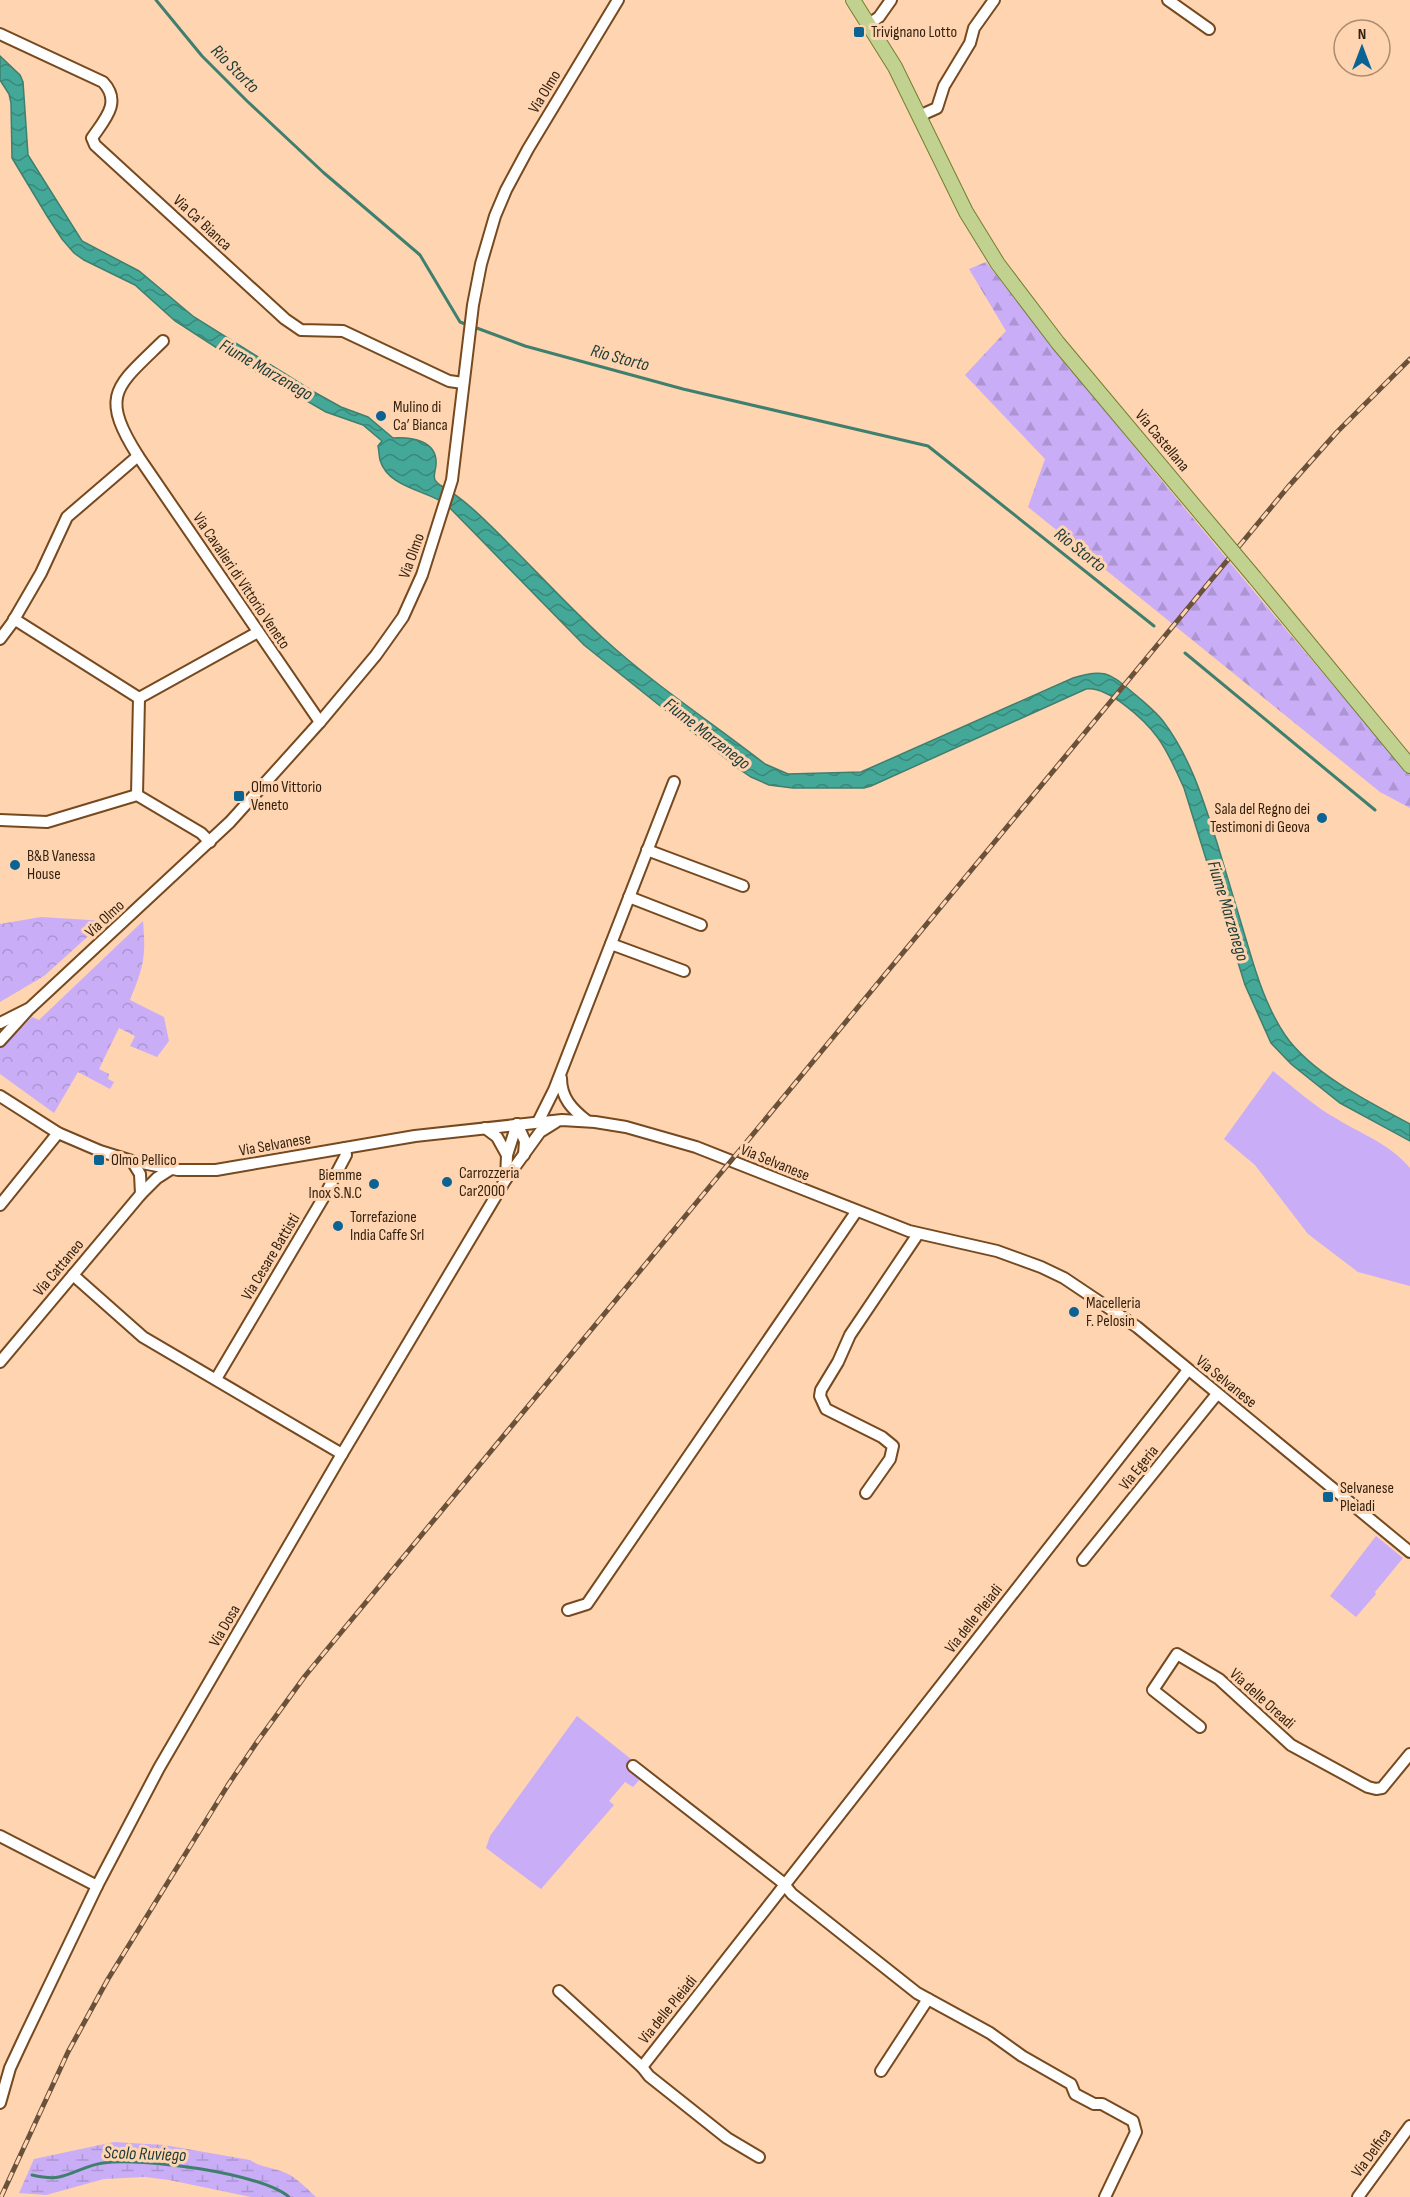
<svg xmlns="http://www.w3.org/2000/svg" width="1410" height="2197" viewBox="0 0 1410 2197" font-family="'Sofia Sans Condensed',sans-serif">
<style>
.grass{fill:#c9adf6}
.forest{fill:url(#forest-firs)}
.wetland{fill:url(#wetland-marsh)}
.park{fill:url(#park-crowns)}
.water{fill:url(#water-waves);stroke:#3f7f6e;stroke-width:1.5}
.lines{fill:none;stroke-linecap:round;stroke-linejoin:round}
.stream{stroke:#3f7f6e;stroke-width:3}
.minor-casing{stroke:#76491f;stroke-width:14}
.major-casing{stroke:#747f32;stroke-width:16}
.minor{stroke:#fff;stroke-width:10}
.major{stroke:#c1d190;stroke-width:14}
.rail-casing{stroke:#6a513a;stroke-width:5}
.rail{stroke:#fed4b1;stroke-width:3;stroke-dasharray:9;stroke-linecap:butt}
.major-bridge-casing{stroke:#747f32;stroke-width:16;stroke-linecap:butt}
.major-bridge{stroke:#c1d190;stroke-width:14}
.poi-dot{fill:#0b6394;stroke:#fed4b1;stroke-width:2}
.labels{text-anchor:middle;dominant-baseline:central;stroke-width:6;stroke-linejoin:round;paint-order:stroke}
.poi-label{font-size:16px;fill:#321f0d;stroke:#fed4b1;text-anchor:start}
.street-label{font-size:16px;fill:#321f0d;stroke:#fed4b1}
.water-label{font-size:18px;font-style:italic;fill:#203e39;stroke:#fed4b1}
</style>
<defs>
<pattern id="forest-firs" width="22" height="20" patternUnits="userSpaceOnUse" patternTransform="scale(1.5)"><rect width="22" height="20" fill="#c9adf6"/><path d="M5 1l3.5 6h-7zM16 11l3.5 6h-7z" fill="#ad94d2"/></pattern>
<pattern id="wetland-marsh" width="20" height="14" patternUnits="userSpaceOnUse" patternTransform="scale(1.5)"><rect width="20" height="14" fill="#c9adf6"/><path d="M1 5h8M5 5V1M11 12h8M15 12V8" fill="none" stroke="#ad94d2"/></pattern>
<pattern id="park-crowns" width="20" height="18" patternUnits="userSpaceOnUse" patternTransform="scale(1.5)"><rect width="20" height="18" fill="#c9adf6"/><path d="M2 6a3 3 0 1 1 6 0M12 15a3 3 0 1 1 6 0" fill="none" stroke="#ad94d2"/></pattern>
<pattern id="water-waves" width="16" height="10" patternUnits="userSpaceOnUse" patternTransform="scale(1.5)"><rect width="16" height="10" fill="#44a898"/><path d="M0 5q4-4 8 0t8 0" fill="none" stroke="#39887a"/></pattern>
</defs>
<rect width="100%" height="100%" fill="#fed4b1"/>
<g class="grass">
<path d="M1273,1071C1294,1088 1314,1106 1337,1119C1363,1135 1390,1144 1410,1168V1286L1358,1272L1308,1234L1255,1165L1224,1139Z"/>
<polygon points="1376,1536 1403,1558 1375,1592 1376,1594 1356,1617 1330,1596"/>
<polygon points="577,1716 636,1763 641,1778 633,1787 625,1782 609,1801 614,1805 541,1889 486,1848 490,1836"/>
</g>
<path class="forest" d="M986,262C1123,436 1265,607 1410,775V808L1380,792L1028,507L1045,459L965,375L1006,331L969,269Z"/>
<path class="wetland" d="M114,2142L164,2145L250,2160C261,2168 278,2168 290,2175C300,2181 308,2190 316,2197H251L169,2180L145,2177L104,2179L46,2195L19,2193L34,2159Z"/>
<g class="park">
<polygon points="41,917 105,921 44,976 0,1002 0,924"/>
<path d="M143,921C146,957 144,966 130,1000L164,1017L169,1041L157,1057L130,1046L135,1036L119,1028L99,1069L109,1074L108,1079L114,1082L110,1089L78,1072L54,1113L0,1074V1048L32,1017L39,1020Z"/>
</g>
<path class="water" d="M0,56L20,75L23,82L28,155L82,241L139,271L194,317L314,392L341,407L368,417L393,438C411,437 438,440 436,465C435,474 431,479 440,485C466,500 485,520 506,541C538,573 569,607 603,638C653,684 711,722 765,764L788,774L861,772L1073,678C1107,667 1111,675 1137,696C1146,704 1156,712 1163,721C1191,758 1204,802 1218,846C1228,879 1238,913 1248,946C1257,977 1267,1008 1285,1035C1311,1073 1370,1103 1410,1124V1141L1340,1103L1291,1064L1271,1043L1245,985L1184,788C1176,771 1169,753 1158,738C1145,720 1108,686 1086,689L871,786L864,788H793L769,785L751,777L739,769L584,645L447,505C427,490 388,488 380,460C379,456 379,450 378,446L382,441L363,425L326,412L234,359L175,321L135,285L84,260L74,253L62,239L47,216L12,158L11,103L9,94L0,80Z"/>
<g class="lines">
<g class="stream">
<polyline points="156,0 202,56 247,101 324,173 420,255 460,322 468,325"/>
<polyline points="474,327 525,346 683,389 928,446 1154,626"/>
<polyline points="1185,653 1375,810"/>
<path d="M32,2175C41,2177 50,2179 59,2177C74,2174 87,2165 103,2163C140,2157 262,2173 289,2197"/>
</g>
<g class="minor-casing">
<g id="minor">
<polyline points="1168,0 1209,29"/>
<polyline points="869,24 879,17 891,0"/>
<path d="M0,34L103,82C122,102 105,119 92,138L95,145L285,319L301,330L343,331L449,381L463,383"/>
<polyline points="919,116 937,108 944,86 970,43 974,28 994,0"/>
<path d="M138,456C99,394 116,387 163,341"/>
<polyline points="14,619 139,698 137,795"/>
<polyline points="0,639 12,623 41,573 67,517 138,456 320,722"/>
<polyline points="139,698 258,632"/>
<polyline points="0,820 47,822 137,795 201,833 210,842"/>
<polyline points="647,850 743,886"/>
<polyline points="629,897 701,925"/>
<polyline points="611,944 684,971"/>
<polyline points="0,1023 30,1008 230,822 320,722 376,655 403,617 422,575 452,480 473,305 481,264 495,216 506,190 528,149 618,0"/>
<polyline points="0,1041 28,1010"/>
<path d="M561,1078C561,1098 572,1109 587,1121"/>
<polyline points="0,1096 58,1133 100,1151 132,1161 178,1170 216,1170 415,1136 562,1120 595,1122 626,1127 696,1147 909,1231 997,1251 1041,1267 1064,1278 1137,1327 1410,1552"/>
<polyline points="538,1122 554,1090 674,782"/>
<polyline points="517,1124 525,1141 524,1155"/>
<polyline points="485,1128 497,1137 507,1155"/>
<polyline points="132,1161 140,1174 141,1194"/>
<polyline points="506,1179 507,1155 517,1124"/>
<polyline points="0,1205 58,1133"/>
<polyline points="73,1275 143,1337 342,1454"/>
<polyline points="0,1362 141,1194 157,1178 171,1169"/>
<polyline points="216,1379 325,1195 346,1155 345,1148"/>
<polyline points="866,1493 890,1459 893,1446 882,1437 826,1409 820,1396 821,1390 838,1362 850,1335 918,1234"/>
<polyline points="1083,1560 1217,1394"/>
<polyline points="568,1610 587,1604 856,1212"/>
<polyline points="1200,1727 1153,1690 1177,1654 1219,1679 1291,1745 1368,1787 1376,1789 1382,1788 1410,1754"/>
<polyline points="633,1766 782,1882 792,1894 917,1993 990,2033 1022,2056 1071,2084 1075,2094 1094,2104 1102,2104 1133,2121 1136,2132 1105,2197"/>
<polyline points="0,1836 97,1886"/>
<polyline points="559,1991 642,2067 649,2076 727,2138 759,2157"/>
<polyline points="642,2067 1188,1370"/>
<polyline points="881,2071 928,1999"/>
<polyline points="0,2103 10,2068 24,2038 97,1886 159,1768 342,1454 506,1179 540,1132 556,1122"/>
<polyline points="1358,2197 1410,2126"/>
</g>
</g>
<g class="major-casing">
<g id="major">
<polyline points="853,0 895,67 966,212 998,264 1058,343 1218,534"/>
<polyline points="1255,578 1410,766"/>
</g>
</g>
<use href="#minor" class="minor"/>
<use href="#major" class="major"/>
<g class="rail-casing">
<polyline id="rail" points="1,2197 68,2052 108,1979 228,1785 257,1742 305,1676 1288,487 1337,432 1410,359"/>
</g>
<use href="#rail" class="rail"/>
<g class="major-bridge-casing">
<polyline id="major-bridge" points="1218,534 1255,578"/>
</g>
<use href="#major-bridge" class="major-bridge"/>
</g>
<g class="poi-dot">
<rect x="853" y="26" width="12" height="12" rx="3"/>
<circle cx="381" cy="416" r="6"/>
<rect x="233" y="790" width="12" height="12" rx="3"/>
<circle cx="1322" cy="818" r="6"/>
<circle cx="15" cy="865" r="6"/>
<rect x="93" y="1154" width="12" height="12" rx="3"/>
<circle cx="447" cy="1182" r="6"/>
<circle cx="374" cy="1184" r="6"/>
<circle cx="338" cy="1226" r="6"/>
<circle cx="1074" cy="1312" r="6"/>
<rect x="1322" y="1491" width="12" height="12" rx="3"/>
</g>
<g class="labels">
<g class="poi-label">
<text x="871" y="32">Trivignano Lotto</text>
<text x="393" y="407">Mulino di<tspan x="393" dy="18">Ca’ Bianca</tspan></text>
<text x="251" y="787">Olmo Vittorio<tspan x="251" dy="18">Veneto</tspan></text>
<text x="1310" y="809" text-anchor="end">Sala del Regno dei<tspan x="1310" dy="18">Testimoni di Geova</tspan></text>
<text x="27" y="856">B&amp;B Vanessa<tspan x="27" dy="18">House</tspan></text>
<text x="111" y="1160">Olmo Pellico</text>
<text x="459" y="1173">Carrozzeria<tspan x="459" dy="18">Car2000</tspan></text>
<text x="362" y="1175" text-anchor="end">Biemme<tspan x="362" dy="18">Inox S.N.C</tspan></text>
<text x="350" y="1217">Torrefazione<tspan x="350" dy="18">India Caffe Srl</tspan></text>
<text x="1086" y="1303">Macelleria<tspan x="1086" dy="18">F. Pelosin</tspan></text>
<text x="1340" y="1488">Selvanese<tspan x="1340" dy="18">Pleiadi</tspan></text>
</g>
<g class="street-label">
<text transform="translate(545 92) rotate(-59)">Via Olmo</text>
<text transform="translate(202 223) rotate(43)">Via Ca' Bianca</text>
<text transform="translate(1162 441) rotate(50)">Via Castellana</text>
<text transform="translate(412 556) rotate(-70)">Via Olmo</text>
<text transform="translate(241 581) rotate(56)">Via Cavalieri di Vittorio Veneto</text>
<text transform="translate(105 919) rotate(-43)">Via Olmo</text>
<text transform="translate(275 1145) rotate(-10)">Via Selvanese</text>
<text transform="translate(775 1163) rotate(22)">Via Selvanese</text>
<text transform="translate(271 1257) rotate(-59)">Via Cesare Battisti</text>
<text transform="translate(59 1268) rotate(-50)">Via Cattaneo</text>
<text transform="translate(1226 1382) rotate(39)">Via Selvanese</text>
<text transform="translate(1139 1468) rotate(-51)">Via Egeria</text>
<text transform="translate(974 1619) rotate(-52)">Via delle Pleiadi</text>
<text transform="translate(225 1626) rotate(-60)">Via Dosa</text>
<text transform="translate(1262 1699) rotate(42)">Via delle Oreadi</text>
<text transform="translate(668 2010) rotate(-51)">Via delle Pleiadi</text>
<text transform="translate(1372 2153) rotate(-54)">Via Delfica</text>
</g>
<g class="water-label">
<text transform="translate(235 69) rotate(45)">Rio Storto</text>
<text transform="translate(620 358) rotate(15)">Rio Storto</text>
<text transform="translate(266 370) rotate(30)">Fiume Marzenego</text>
<text transform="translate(1080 550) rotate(38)">Rio Storto</text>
<text transform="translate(707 734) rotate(38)">Fiume Marzenego</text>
<text transform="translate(1228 911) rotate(73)">Fiume Marzenego</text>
<text transform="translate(145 2154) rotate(2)">Scolo Ruviego</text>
</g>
</g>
<g transform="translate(1362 48)"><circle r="28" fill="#fed4b1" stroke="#ac8c6f" stroke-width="1.5"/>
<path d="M0-4.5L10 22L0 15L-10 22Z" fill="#0b6394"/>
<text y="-9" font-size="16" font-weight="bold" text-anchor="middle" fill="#321f0d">N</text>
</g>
</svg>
